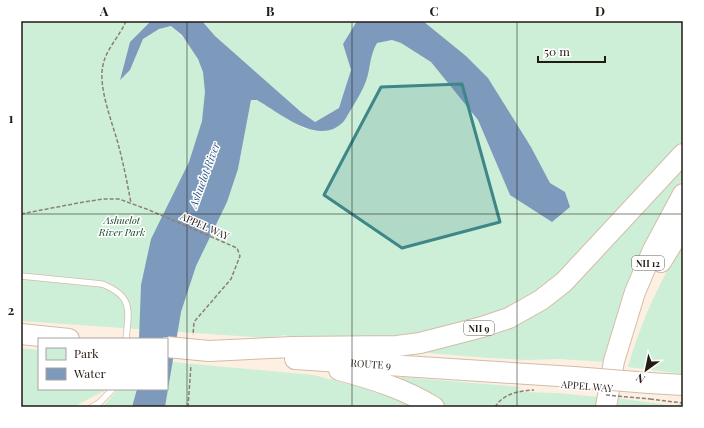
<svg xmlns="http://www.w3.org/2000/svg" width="704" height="428" viewBox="0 0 704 428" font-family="'Playfair Display',serif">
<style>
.green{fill:#cdefd7}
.water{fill:#7d99bb}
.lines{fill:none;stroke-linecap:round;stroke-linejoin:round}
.lane-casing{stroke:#d2bda8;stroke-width:7}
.highway-casing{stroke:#d2bda8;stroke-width:22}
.path{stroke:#8a8076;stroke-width:1.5;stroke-dasharray:4 2;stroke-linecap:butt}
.lane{stroke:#fff;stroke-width:5.5}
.highway{stroke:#fff;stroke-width:20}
.highway-bridge-casing{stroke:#d2bda8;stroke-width:22;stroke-linecap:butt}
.path-bridge{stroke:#8a8076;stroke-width:1.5;stroke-dasharray:4 2;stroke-linecap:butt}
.highway-bridge{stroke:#fff;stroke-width:20}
.marked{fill:#3e8687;fill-opacity:0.2;stroke:#3e8687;stroke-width:3;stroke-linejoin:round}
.grid{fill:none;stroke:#221a13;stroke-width:1;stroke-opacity:0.55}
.labels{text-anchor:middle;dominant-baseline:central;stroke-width:3;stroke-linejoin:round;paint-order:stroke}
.shield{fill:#fff;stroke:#645f5a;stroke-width:1}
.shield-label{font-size:9px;font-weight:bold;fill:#221a13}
.park-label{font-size:10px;font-style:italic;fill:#134327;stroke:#fff}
.street-label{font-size:10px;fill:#221a13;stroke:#fff}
.water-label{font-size:11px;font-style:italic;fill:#315989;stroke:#fff}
.neatline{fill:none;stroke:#221a13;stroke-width:1.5}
.grid-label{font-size:13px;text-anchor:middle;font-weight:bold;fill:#221a13}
</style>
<rect width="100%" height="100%" fill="#fdf0e3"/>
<g class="green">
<path d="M21,21H151L130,42L120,79L130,70L143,39L159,29L171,26C184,37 198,54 203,71C207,85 205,105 202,120C201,131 196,142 192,153L238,169L251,100H257L305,129L343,121L366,81L372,51L377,43L392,40L401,43L431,62L478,120L510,195L565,193L550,183L531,147L488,78L466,56L423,21H683V143L615,218L547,290L513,312L412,340L295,341L286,335L266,338L21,321Z"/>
<polygon points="202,21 357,21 343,44 351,70 339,108 314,122 301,112 215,36"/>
<polygon points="683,163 683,178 659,218 640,255 623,300 609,343 606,362 559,359 527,360 489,358 428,353 427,351 473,340 509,326"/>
<path d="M683,244V374L628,367C639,326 660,280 683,244Z"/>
<polygon points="21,348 39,350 39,389 105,389 104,391 73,407 21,407"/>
<polygon points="172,362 314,375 370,390 414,407 165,407"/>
<polygon points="401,377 521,387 517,389 524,392 557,393 599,397 597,407 441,407 400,381"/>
<polygon points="119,389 137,389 132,407 100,407 104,405"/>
<polygon points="617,398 676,406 683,401 683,407 618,407"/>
</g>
<path class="water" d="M151,21H202L215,36L301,112L315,122L339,108L351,70L343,44L357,21H423L466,56L488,78L531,147L550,183L565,192L570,207L552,222L510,195L478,120L431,62L401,43L392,40L377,43C369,57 371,67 366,81C363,90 357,99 352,108C349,112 347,117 344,121C320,148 280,113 257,100H251L238,169L227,202L196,266L181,312L165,407H132L137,389H167V339H139L141,285L151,239L189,162L202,121L205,92L203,72L198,59L182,35L171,26L159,29L143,39L130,70L120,80L130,42Z"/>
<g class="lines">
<g class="lane-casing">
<g id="lane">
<path d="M21,276L102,284C133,296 129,310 126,339"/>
<polyline points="92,407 99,403 113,389"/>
</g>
</g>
<g class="highway-casing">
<g id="highway">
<polyline points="661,262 683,226"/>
<polyline points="21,334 69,339"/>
<polyline points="209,351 293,347 397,346 420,343 482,327 509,318 541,300 564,282 683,154"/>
<path id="s1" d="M295,359L574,377"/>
<path d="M339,370C372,379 405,389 434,407"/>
<polyline points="649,383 683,385"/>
<polyline points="606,407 614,361 635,292 653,250 683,194"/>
</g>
</g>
<g class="path">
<path d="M126,21C120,36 106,49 103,65C98,86 111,119 117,140C123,161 127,182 131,203"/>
<polyline points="21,214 78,203 103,199 119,199 149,210 237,248 240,256 231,279 194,322 193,335"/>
<polyline points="650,399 683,403"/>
<polyline points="188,407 191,365"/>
<path d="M495,407C504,393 519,391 534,390"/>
</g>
<use href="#lane" class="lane"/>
<use href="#highway" class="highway"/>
<g class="highway-bridge-casing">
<g id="highway-bridge">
<polyline points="167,347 209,351"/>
<polyline points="574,377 649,383"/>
</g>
</g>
<polyline class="path-bridge" points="606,395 650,399"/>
<use href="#highway-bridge" class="highway-bridge"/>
</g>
<path class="marked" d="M462,84L500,222L402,248L324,195L381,87Z"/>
<path class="grid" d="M187,21V407M352,21V407M517,21V407M21,214H683"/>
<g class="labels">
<g class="shield">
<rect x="632" y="256" width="32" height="14" rx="3"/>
<rect x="464" y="321" width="30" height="14" rx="3"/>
</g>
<g class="shield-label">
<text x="648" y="263">NH 12</text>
<text x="479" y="328">NH 9</text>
</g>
<g class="park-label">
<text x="122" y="220">Ashuelot<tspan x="122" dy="12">River Park</tspan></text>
</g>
<g class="street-label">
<text transform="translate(205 226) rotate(24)">APPEL WAY</text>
<text stroke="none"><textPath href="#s1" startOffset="76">ROUTE 9</textPath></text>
<text transform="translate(587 386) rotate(5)">APPEL WAY</text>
</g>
<g class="water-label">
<text transform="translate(204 175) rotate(-70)">Ashuelot River</text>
</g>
</g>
<rect width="704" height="428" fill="none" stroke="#ffffff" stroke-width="44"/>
<rect x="38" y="338" width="130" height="52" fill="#ffffff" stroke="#a7a3a1"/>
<rect x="46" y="348" width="20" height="12" fill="#cdefd7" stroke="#a7a3a1"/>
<text x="74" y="358" font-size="12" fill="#221a13">Park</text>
<rect x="46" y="368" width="20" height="12" fill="#7d99bb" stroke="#a7a3a1"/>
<text x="74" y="378" font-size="12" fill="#221a13">Water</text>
<g transform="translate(646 370) rotate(213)" stroke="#ffffff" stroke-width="3" paint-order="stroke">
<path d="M0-3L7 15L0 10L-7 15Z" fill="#221a13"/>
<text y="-6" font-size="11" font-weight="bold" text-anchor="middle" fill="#221a13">N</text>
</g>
<path d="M538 56v6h67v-6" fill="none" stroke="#221a13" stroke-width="2"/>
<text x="544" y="56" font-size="12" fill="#221a13" stroke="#ffffff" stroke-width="3" paint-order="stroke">50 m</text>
<rect x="22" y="22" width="660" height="384" class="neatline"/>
<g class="grid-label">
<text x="104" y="16">A</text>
<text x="270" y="16">B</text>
<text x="434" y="16">C</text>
<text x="600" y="16">D</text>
<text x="11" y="123">1</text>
<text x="11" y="315">2</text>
</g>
</svg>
